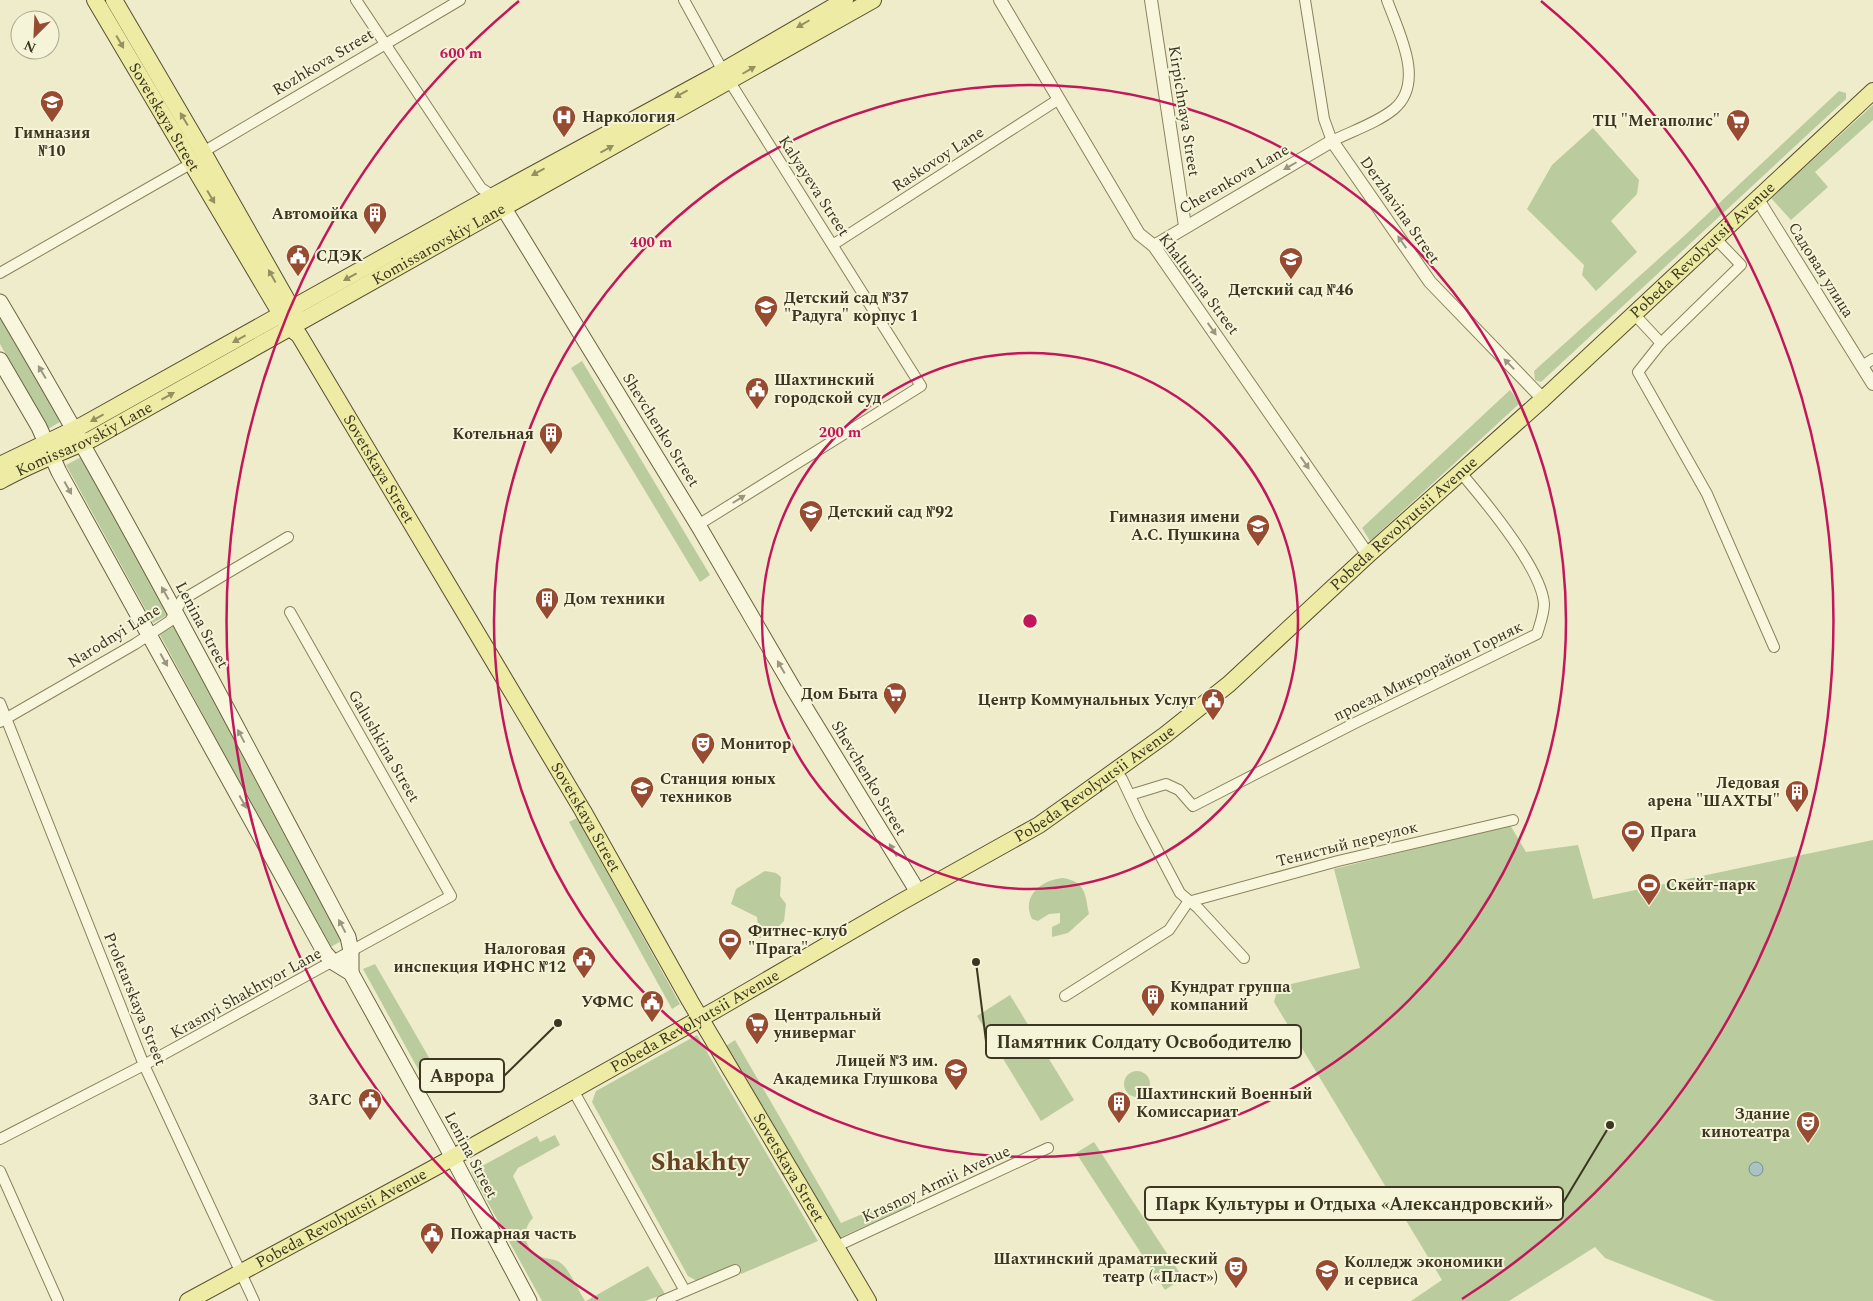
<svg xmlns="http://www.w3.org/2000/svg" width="1873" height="1301" viewBox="0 0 1873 1301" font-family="Spectral,serif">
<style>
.green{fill:#bacc9d}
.water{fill:#aac2c2;stroke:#719091}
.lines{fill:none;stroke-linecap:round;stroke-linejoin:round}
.minor-casing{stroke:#8a815e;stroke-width:12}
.tertiary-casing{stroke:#8a815e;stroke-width:14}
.secondary-casing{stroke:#6c6241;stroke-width:17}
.primary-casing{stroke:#584e32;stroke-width:18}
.minor{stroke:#f8f7dd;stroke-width:10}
.tertiary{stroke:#f8f7dd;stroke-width:12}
.secondary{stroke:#f8f7dd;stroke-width:15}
.primary{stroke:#eeeba4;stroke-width:16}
.oneway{fill:#949062}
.oneway2{fill:#9a967f}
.ring{fill:none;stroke:#c2185b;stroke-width:2.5}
.labels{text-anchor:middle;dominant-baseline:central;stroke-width:4;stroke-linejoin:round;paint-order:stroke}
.street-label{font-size:16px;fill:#3b3521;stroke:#f5f4d9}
.poi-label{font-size:16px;font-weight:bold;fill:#3b3521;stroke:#f5f4d9;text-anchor:start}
.town-label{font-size:26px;font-weight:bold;fill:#664322;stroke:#f5f4d9}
.centre{fill:#c2185b;stroke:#f5f4d9;stroke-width:2.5}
.ring-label{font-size:15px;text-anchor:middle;font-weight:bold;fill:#c2185b;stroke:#f5f4d9;stroke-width:4;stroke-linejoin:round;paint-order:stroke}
.leader{fill:none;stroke:#3b3521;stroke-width:2}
.callout-dot{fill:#3b3521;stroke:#f5f4d9;stroke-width:2}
.callout{fill:#f5f4d9;stroke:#3b3521;stroke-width:2}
.callout-label{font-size:18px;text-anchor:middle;font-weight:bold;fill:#3b3521}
</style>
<rect width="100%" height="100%" fill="#eeecca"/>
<g class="green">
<polygon points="1839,91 1846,93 1846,99 1541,382 1535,380 1534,371 1684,236"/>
<polygon points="1873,105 1873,120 1815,172 1828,187 1791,220 1771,198"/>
<polygon points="1593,128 1639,180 1637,194 1611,221 1637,252 1596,291 1582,275 1584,265 1527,209 1552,165"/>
<polygon points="0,308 63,420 48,429 0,344"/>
<polygon points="582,361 710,575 700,582 571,368"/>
<polygon points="1510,390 1520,403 1370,541 1362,528"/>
<polygon points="81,457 168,615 153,623 66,465"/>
<polygon points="173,625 343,940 329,948 159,633"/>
<polygon points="577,818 680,1004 672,1009 569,822"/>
<polygon points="1510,825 1526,852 1578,845 1593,899 1873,840 1873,1301 1715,1301 1605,1258 1595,1247 1509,1301 1411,1301 1442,1280 1274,1002 1278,987 1360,968 1334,869"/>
<polygon points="765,871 776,873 781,877 780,896 786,904 784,921 768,937 759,938 757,917 731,904 736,889"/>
<path d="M1063,878C1086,882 1085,894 1089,914L1068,933L1052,937V927L1060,923V913L1049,914L1038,921L1032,919C1021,896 1041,880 1063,878Z"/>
<polygon points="375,964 435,1068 423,1078 363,969"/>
<polygon points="1010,995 1074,1100 1041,1121 977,1016"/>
<polygon points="697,1035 818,1241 741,1274 735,1266 697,1281 688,1276 592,1102 596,1091"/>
<polygon points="735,1040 841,1223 910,1194 913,1204 839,1238 726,1046"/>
<circle cx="1137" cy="1084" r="13"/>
<path d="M555,1135L560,1145L518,1168L513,1176L533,1218C522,1229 523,1246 537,1255C548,1261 555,1256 565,1267C573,1277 578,1290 585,1301H542L471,1172L537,1136L540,1142Z"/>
<polygon points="1094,1142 1183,1278 1165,1290 1076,1153"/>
<polygon points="648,1266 665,1294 645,1301 586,1301"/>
</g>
<circle class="water" cx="1756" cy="1169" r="7"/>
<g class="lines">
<g class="minor-casing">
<g id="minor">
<polyline points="356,0 481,188 493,196"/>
<polyline points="684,0 723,71 921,386 698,525"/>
<path d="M1305,0L1324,119L1332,141C1352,131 1377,123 1394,109C1426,82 1398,31 1387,0"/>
<polyline points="203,152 460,0"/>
<polyline points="1715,238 1741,265 1661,343 1638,372 1707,494 1774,647"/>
<polyline points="834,244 1059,99"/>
<polyline points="0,273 192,163"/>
<polyline points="1634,314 1661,343"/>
<polyline points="1862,366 1873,359"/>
<polyline points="0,703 144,1065 254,1301"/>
<polyline points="0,722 135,644 170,621 182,600 288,537"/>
<polyline points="1115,770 1122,779 1141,819 1180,893 1198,908 1244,958"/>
<path d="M1130,795L1166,784L1179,790L1193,806L1355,723L1537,634C1540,624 1544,614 1544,604C1542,569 1484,500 1461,473"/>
<polyline points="1065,996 1169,930 1188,902 1338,861 1513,820"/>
<polyline points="573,1090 685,1291"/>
<polyline points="0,1139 144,1065 451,896 290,612"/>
<polyline points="0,1171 58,1301"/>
<polyline points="837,1246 1048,1148"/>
<polyline points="662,1301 735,1270"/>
</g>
</g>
<g class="tertiary-casing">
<g id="tertiary">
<polyline points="1000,0 1139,234 1154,246 1368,555"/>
<polyline points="1151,0 1185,226"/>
<polyline points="1757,198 1873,384"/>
<polyline points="1154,246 1332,141 1430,282 1543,399"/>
</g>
</g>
<g class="secondary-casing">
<g id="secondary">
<polyline points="496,200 503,207 698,525 793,688 918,892"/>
<path d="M0,302C123,509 235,724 348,937L351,951V973"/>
<polyline points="0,360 39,427 59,472 325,953 333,962 351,973 445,1143 529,1301"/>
</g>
</g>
<g class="primary-casing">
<g id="primary">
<path id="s1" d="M95,0L282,316L289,327L299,335L583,811L690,1001L868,1301"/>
<polyline points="114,0 203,152 297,318"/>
<polyline points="0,465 83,425 493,196 714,76 845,0"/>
<path id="s2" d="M0,481C30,464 60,453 92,439L873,0"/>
<path id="s3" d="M188,1301L434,1168L719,1008L903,901L1039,825L1077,798L1165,735L1229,684L1368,555L1543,399L1873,91"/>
</g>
</g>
<use href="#minor" class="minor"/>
<use href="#tertiary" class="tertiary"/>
<use href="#secondary" class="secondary"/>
<use href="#primary" class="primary"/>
</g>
<defs><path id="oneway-solid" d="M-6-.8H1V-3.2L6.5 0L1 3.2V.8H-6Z" transform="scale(1.25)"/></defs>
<g class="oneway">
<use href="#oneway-solid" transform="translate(803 24) rotate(150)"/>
<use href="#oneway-solid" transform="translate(120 42) rotate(60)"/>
<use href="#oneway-solid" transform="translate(749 70) rotate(-30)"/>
<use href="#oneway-solid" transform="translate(681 94) rotate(151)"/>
<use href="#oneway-solid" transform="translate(184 119) rotate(-121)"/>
<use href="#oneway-solid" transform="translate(607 149) rotate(-29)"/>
<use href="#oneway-solid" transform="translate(538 172) rotate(151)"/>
<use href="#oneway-solid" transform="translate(211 197) rotate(59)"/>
<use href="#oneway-solid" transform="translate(272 276) rotate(-119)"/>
<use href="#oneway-solid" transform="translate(350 277) rotate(151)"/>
<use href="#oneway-solid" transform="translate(239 339) rotate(151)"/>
<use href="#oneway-solid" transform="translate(168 396) rotate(-29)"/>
<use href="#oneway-solid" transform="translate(97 418) rotate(151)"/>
</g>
<g class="oneway2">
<use href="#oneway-solid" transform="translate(1290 166) rotate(150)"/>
<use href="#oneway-solid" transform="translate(1402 242) rotate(-125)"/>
<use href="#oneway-solid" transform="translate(1212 329) rotate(55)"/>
<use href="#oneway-solid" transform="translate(1509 364) rotate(-134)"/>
<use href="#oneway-solid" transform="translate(42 372) rotate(-121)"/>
<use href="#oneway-solid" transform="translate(1305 463) rotate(55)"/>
<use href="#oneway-solid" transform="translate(68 488) rotate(61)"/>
<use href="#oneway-solid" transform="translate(739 499) rotate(-32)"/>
<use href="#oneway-solid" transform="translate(165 593) rotate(-119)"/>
<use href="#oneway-solid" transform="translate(164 660) rotate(61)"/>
<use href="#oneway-solid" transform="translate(781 667) rotate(-120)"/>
<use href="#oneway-solid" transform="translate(241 736) rotate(-118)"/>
<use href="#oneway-solid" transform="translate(243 802) rotate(61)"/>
<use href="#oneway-solid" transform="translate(893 850) rotate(-121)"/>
<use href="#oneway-solid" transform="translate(342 926) rotate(-118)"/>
</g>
<g class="ring">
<circle cx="1030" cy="621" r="268"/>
<circle cx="1030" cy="621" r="536"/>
<path d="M598 1299A804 804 0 0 1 519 1M1541 1A804 804 0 0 1 1462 1299"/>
</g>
<defs>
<g id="school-pin" transform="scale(1.25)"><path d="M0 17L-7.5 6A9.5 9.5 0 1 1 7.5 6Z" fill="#974b30" stroke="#f5f4d9"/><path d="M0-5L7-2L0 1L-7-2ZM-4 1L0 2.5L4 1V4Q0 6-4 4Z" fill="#fff"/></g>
<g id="hospital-pin" transform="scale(1.25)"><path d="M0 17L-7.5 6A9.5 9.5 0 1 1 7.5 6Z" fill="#974b30" stroke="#f5f4d9"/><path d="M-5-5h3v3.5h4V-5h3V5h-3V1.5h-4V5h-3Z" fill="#fff"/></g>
<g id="supermarket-pin" transform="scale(1.25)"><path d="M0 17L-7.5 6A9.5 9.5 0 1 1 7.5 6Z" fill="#974b30" stroke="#f5f4d9"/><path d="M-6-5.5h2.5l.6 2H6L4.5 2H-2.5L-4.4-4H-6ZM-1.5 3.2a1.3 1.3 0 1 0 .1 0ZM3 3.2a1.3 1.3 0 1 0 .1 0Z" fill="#fff"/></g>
<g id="building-pin" transform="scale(1.25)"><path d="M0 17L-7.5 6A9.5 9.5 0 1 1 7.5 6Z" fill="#974b30" stroke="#f5f4d9"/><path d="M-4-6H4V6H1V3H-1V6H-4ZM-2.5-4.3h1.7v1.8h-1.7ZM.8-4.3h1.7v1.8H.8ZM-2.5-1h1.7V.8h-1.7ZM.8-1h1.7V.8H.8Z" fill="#fff"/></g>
<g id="civic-pin" transform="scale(1.25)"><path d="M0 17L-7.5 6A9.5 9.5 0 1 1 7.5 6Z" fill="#974b30" stroke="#f5f4d9"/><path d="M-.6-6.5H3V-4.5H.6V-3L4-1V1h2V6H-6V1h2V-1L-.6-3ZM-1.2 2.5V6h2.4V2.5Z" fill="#fff"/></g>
<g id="theatre-pin" transform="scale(1.25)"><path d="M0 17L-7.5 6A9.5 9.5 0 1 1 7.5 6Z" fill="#974b30" stroke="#f5f4d9"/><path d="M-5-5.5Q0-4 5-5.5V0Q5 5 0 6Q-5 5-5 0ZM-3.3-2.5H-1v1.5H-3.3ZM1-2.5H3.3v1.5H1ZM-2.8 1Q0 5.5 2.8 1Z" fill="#fff"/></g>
<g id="stadium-pin" transform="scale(1.25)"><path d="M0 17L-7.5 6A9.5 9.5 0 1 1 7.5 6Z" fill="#974b30" stroke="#f5f4d9"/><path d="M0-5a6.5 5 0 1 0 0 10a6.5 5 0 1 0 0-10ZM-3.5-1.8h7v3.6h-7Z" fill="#fff"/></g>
<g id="university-pin" transform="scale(1.25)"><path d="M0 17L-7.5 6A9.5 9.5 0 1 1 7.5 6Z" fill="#974b30" stroke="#f5f4d9"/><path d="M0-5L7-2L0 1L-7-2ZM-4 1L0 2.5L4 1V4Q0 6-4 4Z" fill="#fff"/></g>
</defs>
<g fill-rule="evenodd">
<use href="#school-pin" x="52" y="102"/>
<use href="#hospital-pin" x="564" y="117"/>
<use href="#supermarket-pin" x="1738" y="121"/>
<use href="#building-pin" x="375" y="214"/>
<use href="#civic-pin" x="298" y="256"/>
<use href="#school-pin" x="1291" y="259"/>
<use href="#school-pin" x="766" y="307"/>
<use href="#civic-pin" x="757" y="389"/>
<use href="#building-pin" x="551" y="434"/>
<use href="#school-pin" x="811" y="512"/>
<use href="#school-pin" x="1258" y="526"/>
<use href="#building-pin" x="547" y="599"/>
<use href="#supermarket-pin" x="895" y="694"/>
<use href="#civic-pin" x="1213" y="700"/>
<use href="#theatre-pin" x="703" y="744"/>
<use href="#school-pin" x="642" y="788"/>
<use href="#building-pin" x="1797" y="792"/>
<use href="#stadium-pin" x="1633" y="832"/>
<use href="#stadium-pin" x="1649" y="885"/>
<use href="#stadium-pin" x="730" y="940"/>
<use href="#civic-pin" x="584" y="958"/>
<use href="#building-pin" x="1153" y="996"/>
<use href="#civic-pin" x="652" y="1002"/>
<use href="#supermarket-pin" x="757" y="1024"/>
<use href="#school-pin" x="956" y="1070"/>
<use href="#civic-pin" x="370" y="1100"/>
<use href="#building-pin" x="1119" y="1103"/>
<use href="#theatre-pin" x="1808" y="1123"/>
<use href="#civic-pin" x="432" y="1234"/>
<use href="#theatre-pin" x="1236" y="1268"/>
<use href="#university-pin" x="1327" y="1271"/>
</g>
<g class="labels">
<g class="street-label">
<text transform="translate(323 62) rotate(-31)">Rozhkova Street</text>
<text transform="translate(1184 111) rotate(81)">Kirpichnaya Street</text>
<text stroke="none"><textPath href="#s1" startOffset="136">Sovetskaya Street</textPath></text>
<text transform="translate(938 159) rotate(-33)">Raskovoy Lane</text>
<text transform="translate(1234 179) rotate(-30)">Cherenkova Lane</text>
<text transform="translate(814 186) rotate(57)">Kalyayeva Street</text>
<text transform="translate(1400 210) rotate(55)">Derzhavina Street</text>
<text stroke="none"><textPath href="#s2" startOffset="499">Komissarovskiy Lane</textPath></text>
<text stroke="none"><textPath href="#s3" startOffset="1854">Pobeda Revolyutsii Avenue</textPath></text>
<text transform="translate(1821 270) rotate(58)">Садовая улица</text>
<text transform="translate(1199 284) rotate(53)">Khalturina Street</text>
<text transform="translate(661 430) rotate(58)">Shevchenko Street</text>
<text stroke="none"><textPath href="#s2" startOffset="94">Komissarovskiy Lane</textPath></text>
<text stroke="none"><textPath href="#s1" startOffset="549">Sovetskaya Street</textPath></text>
<text stroke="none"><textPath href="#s3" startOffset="1449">Pobeda Revolyutsii Avenue</textPath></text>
<text transform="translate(202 625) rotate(62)">Lenina Street</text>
<text transform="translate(114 636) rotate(-32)">Narodnyi Lane</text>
<text transform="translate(1428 671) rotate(-26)">проезд Микрорайон Горняк</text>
<text transform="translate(384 746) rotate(60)">Galushkina Street</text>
<text transform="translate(869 778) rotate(59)">Shevchenko Street</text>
<text stroke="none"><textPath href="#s3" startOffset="1044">Pobeda Revolyutsii Avenue</textPath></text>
<text stroke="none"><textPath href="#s1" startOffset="954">Sovetskaya Street</textPath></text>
<text transform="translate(1347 844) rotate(-14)">Тенистый переулок</text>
<text transform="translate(246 993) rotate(-29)">Krasnyi Shakhtyor Lane</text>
<text transform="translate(135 999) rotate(68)">Proletarskaya Street</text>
<text stroke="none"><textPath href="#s3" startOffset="579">Pobeda Revolyutsii Avenue</textPath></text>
<text transform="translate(471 1155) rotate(62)">Lenina Street</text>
<text stroke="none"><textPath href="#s1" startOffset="1359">Sovetskaya Street</textPath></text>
<text transform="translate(936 1184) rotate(-25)">Krasnoy Armii Avenue</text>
<text stroke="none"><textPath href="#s3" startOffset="174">Pobeda Revolyutsii Avenue</textPath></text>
</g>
<g class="poi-label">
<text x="582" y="117">Наркология</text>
<text x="1720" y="121" text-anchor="end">ТЦ "Мегаполис"</text>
<text x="52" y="133" text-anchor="middle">Гимназия<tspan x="52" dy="18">№10</tspan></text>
<text x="358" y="214" text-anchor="end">Автомойка</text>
<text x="316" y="256">СДЭК</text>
<text x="1291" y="290" text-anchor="middle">Детский сад №46</text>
<text x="784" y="298">Детский сад №37<tspan x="784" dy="18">"Радуга" корпус 1</tspan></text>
<text x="774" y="380">Шахтинский<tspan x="774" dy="18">городской суд</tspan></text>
<text x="534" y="434" text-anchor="end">Котельная</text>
<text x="828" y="512">Детский сад №92</text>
<text x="1240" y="517" text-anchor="end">Гимназия имени<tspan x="1240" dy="18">А.С. Пушкина</tspan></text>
<text x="564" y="599">Дом техники</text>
<text x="878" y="694" text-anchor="end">Дом Быта</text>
<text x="1196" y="700" text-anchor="end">Центр Коммунальных Услуг</text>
<text x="720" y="744">Монитор</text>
<text x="660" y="779">Станция юных<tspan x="660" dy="18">техников</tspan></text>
<text x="1780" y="783" text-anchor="end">Ледовая<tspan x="1780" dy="18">арена "ШАХТЫ"</tspan></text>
<text x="1650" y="832">Прага</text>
<text x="1666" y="885">Скейт-парк</text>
<text x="748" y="931">Фитнес-клуб<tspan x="748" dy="18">"Прага"</tspan></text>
<text x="566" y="949" text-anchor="end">Налоговая<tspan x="566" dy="18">инспекция ИФНС №12</tspan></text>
<text x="1170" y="987">Кундрат группа<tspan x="1170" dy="18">компаний</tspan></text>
<text x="634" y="1002" text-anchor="end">УФМС</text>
<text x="774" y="1015">Центральный<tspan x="774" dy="18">универмаг</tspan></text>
<text x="938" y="1061" text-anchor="end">Лицей №3 им.<tspan x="938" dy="18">Академика Глушкова</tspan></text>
<text x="1136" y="1094">Шахтинский Военный<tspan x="1136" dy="18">Комиссариат</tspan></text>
<text x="352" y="1100" text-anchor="end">ЗАГС</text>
<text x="1790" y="1114" text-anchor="end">Здание<tspan x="1790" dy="18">кинотеатра</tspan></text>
<text x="450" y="1234">Пожарная часть</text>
<text x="1218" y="1259" text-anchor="end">Шахтинский драматический<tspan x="1218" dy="18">театр («Пласт»)</tspan></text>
<text x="1344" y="1262">Колледж экономики<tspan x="1344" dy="18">и сервиса</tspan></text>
</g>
<g class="town-label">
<text x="700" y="1162">Shakhty</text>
</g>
</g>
<circle cx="1030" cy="621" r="8" class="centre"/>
<g class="ring-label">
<text x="461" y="58">600 m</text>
<text x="651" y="247">400 m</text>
<text x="840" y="437">200 m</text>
</g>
<path class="leader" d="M976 962L986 1041M558 1023L504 1076M1610 1125L1563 1203"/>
<g class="callout-dot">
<circle cx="976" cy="962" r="5"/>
<circle cx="558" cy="1023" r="5"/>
<circle cx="1610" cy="1125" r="5"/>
</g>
<g class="callout">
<rect x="986" y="1025" width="315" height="33" rx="5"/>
<rect x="420" y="1059" width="84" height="33" rx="5"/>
<rect x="1145" y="1187" width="418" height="33" rx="5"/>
</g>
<g class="callout-label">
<text x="1144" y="1048">Памятник Солдату Освободителю</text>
<text x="462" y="1082">Аврора</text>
<text x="1354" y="1210">Парк Культуры и Отдыха «Александровский»</text>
</g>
<g transform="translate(35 35) rotate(204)"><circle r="24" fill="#f5f4d9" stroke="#aba88f"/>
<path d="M0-4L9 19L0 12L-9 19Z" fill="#974b30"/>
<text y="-8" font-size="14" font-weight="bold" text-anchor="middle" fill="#3b3521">N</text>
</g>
</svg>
